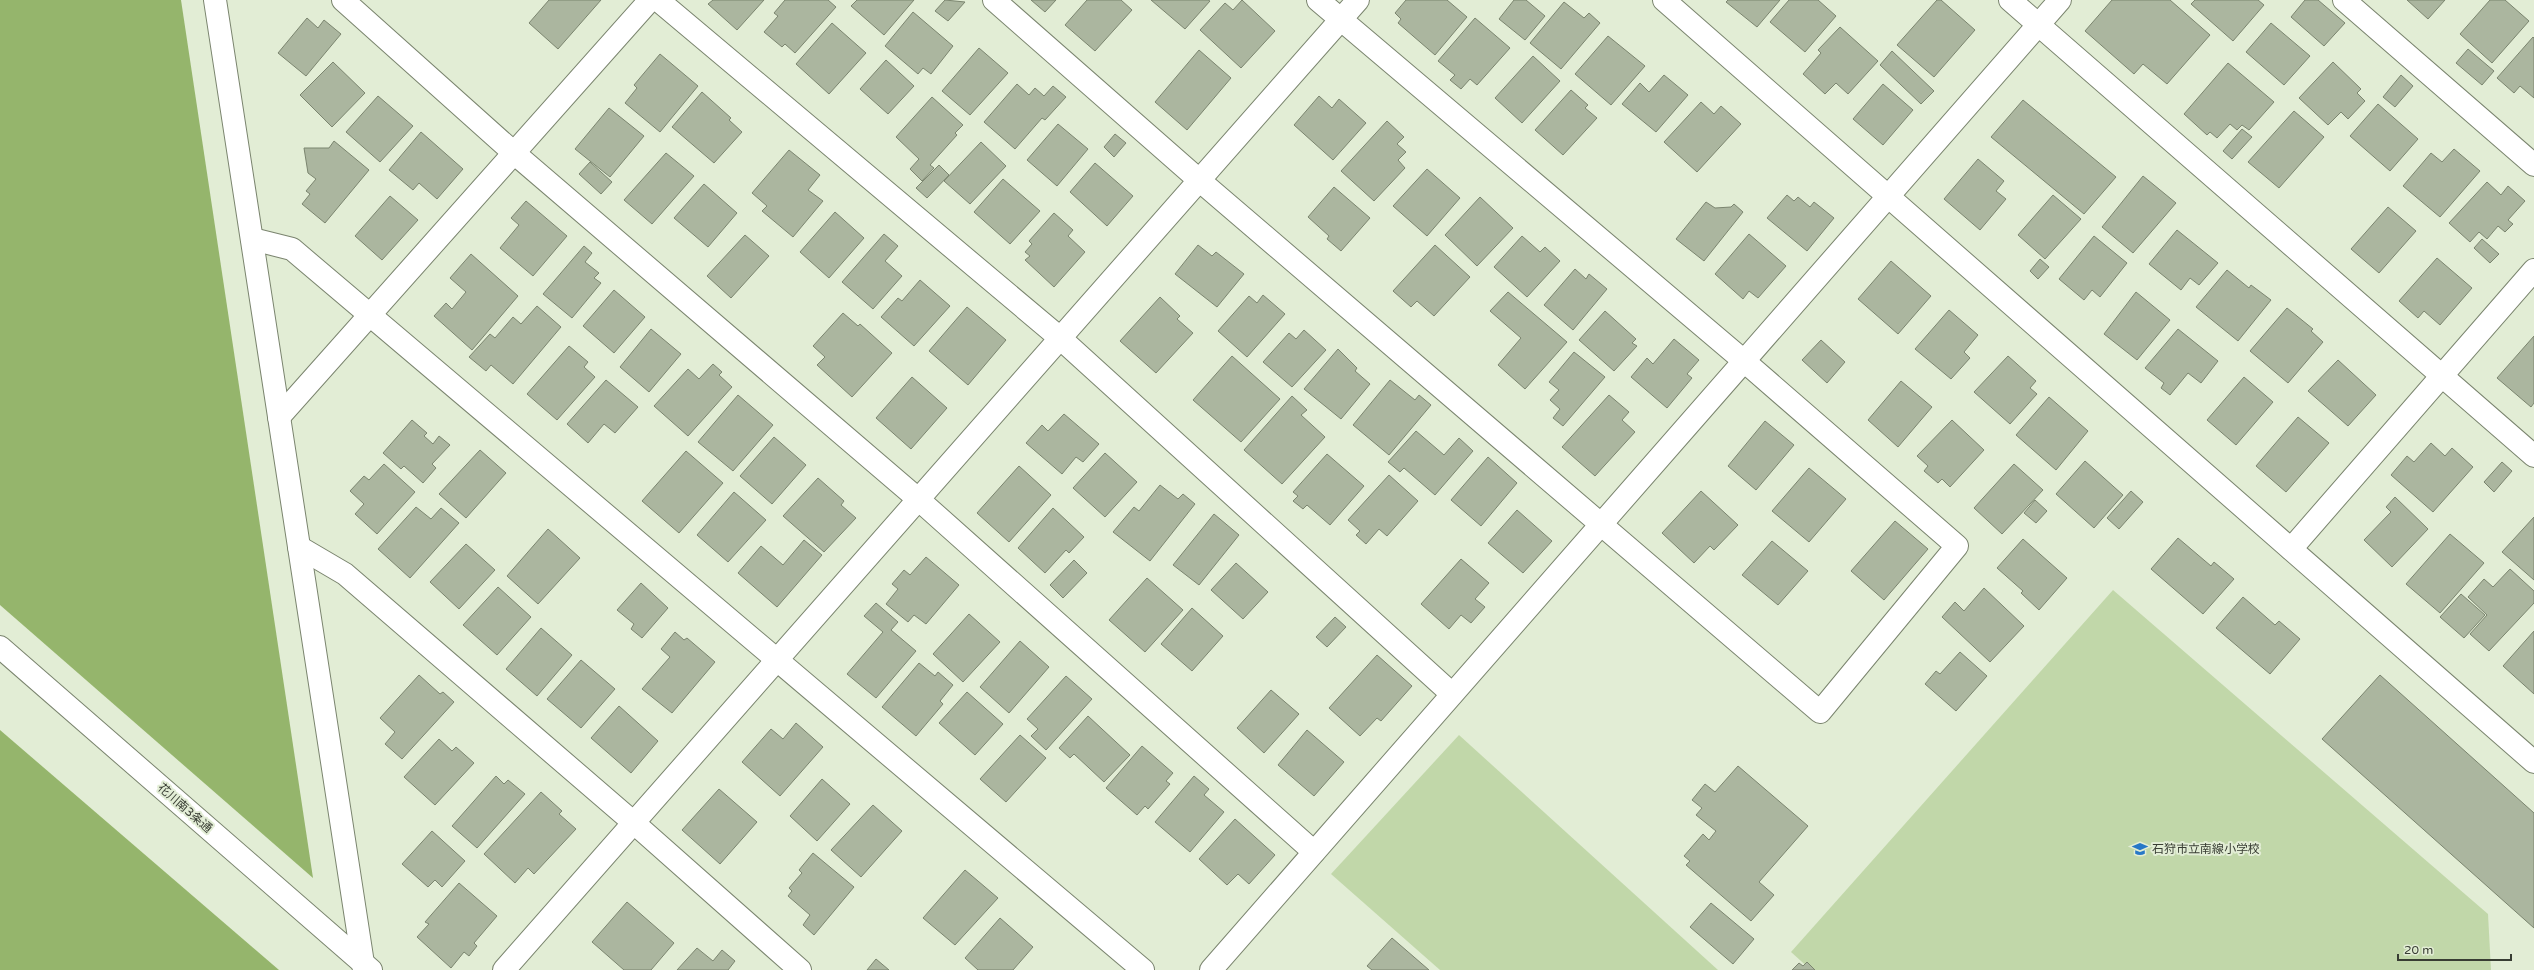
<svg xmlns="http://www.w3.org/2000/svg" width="2534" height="970" viewBox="0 0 2534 970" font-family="'Varela Round','Noto Sans JP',sans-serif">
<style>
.green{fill:#c1d7a9}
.forest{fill:#95b56c}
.building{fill:#abb69f;stroke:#7b856f}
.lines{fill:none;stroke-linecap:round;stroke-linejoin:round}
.street-casing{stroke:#7a846e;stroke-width:24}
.secondary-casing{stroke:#7a846e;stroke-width:24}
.street{stroke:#fff;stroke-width:22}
.secondary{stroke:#fff;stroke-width:22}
.labels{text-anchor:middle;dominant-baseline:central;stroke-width:4;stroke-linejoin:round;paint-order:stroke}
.street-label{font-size:12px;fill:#383d33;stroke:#e2edd5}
.poi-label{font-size:12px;fill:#383d33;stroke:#e2edd5;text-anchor:start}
</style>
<rect width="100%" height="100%" fill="#e2edd5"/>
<g class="green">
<polygon points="2113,590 2488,914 2491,970 1811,970 1791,952"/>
<polygon points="1459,735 1718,970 1440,970 1331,874"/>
</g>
<g class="forest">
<polygon points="0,0 181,0 313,878 0,605"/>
<polygon points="0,730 279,970 0,970"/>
</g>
<g class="building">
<polygon points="549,0 601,0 558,49 529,23"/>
<polygon points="713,0 764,0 737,30 708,4"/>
<polygon points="785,0 828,0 836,7 795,53 785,44 782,47 764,32 778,16 774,13"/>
<polygon points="857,0 914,0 884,35 851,6"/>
<polygon points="945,0 965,2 948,21 935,11"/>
<polygon points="1031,0 1056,0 1045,12"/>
<polygon points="1087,0 1121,0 1132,10 1095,51 1065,25"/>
<polygon points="1151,0 1208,0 1210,1 1185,29"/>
<polygon points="1242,0 1275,31 1241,68 1200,30 1225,3 1233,10"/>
<polygon points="1406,0 1447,0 1467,17 1435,55 1398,23 1401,19 1395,13"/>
<polygon points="1514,0 1526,0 1545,16 1525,40 1499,19"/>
<polygon points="1728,0 1780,0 1757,27 1726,2"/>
<polygon points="1789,0 1818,0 1836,16 1805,52 1770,22"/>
<polygon points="1937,0 1941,0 1975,30 1934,77 1897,45"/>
<polygon points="2112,0 2170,0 2210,35 2167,84 2143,64 2134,74 2085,31"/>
<polygon points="2195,0 2258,0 2264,5 2233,41 2191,4"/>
<polygon points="2305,0 2318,0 2345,23 2324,46 2291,17"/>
<polygon points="2407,0 2445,0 2428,19"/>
<polygon points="2490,0 2505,0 2529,21 2492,63 2460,34"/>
<polygon points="1564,2 1584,18 1589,13 1600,23 1561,69 1530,43"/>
<polygon points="913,12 953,46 931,74 923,68 918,74 885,46"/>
<polygon points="307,18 318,28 324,20 341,34 306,76 278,53"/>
<polygon points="1475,18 1510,48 1477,85 1470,79 1461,89 1450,80 1455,75 1438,61"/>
<polygon points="832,23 866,53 829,94 796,64"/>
<polygon points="2271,23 2310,56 2284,85 2246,52"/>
<polygon points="1840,27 1878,61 1848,94 1836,83 1825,94 1803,74 1821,53 1818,50"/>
<polygon points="1608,36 1645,66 1611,105 1575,74"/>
<polygon points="2533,37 2534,38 2534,98 2520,86 2514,93 2497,78"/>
<polygon points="979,48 1008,73 970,115 942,91"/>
<polygon points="2468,49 2494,71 2482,85 2456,63"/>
<polygon points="1199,50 1231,78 1187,130 1155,102"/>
<polygon points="1892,51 1934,91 1921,104 1880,65"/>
<polygon points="660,54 698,86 660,132 625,103 637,88 634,85"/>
<polygon points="1533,56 1560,81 1522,123 1495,98"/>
<polygon points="886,60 914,86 888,114 860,89"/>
<polygon points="333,62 365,93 332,127 300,95"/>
<polygon points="2333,62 2361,89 2357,93 2365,101 2348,119 2341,112 2328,125 2299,98"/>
<polygon points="2228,63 2274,102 2249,130 2242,125 2237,130 2230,124 2217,138 2210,132 2207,135 2184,114"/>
<polygon points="1664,75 1688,95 1656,132 1622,104 1640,83 1649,92"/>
<polygon points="2401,75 2413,86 2395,107 2383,97"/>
<polygon points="1017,84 1029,95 1035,88 1044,96 1053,86 1066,97 1045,120 1042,118 1015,149 984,122"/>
<polygon points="1883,84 1913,110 1883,145 1853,119"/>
<polygon points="1571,90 1588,105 1585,108 1597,118 1563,155 1535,130"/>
<polygon points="702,92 731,118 729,120 742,132 714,163 672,127"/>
<polygon points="378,96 413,126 380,162 346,132"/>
<polygon points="1319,96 1332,108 1339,99 1366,123 1333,160 1294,125"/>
<polygon points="932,97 963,125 955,133 957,135 930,165 934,168 922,181 910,169 919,159 896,137"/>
<polygon points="2023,100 2116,177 2084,214 1991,137"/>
<polygon points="1701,102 1714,114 1721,106 1741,124 1697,172 1664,142"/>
<polygon points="2378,104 2418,139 2390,171 2350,136"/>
<polygon points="609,108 644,136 610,177 575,149"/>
<polygon points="2294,111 2324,137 2279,188 2248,162"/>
<polygon points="1387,121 1404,137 1397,144 1406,152 1398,160 1405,168 1374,201 1341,171"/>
<polygon points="1058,124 1088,149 1057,186 1027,160"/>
<polygon points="2242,129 2252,137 2232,159 2223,151"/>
<polygon points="421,132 463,169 437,199 419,183 413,190 389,170"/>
<polygon points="1115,134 1126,143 1114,157 1104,147"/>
<polygon points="334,141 369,170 325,223 302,204 310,194 306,191 316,179 308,173 304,148 329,148"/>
<polygon points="981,142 1006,166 970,204 944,181"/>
<polygon points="2454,149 2480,171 2440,217 2403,186 2431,153 2442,162"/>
<polygon points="789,150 820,175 808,190 823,201 793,237 762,211 767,206 752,193"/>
<polygon points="666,153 694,176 652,224 624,200"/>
<polygon points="1978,159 2004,181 1996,191 2006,199 1980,230 1944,199"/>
<polygon points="590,162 612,182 601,194 579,174"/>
<polygon points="1095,163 1133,196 1107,226 1070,192"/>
<polygon points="939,165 949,175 927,198 916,188"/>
<polygon points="1427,169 1460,198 1427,236 1393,206"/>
<polygon points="2143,176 2176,203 2133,253 2102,227"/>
<polygon points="1003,179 1040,211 1010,244 974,212"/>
<polygon points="2487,182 2501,195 2508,186 2525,201 2508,220 2513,224 2505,232 2498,226 2487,239 2479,232 2470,242 2449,223"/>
<polygon points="704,184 737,213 708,247 674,218"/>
<polygon points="1334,187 1370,218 1341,251 1327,239 1329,236 1308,217"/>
<polygon points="1787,195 1794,201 1798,197 1810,207 1814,202 1834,218 1807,251 1767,218"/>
<polygon points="2053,195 2081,219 2045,259 2018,235"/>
<polygon points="390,196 418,220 382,260 355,236"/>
<polygon points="1480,197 1513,228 1477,266 1445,235"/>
<polygon points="526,201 567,236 533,276 500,248 519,225 511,218"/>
<polygon points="1706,202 1715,208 1731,207 1734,204 1743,212 1704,261 1676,239"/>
<polygon points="2388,207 2416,231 2379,273 2351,249"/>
<polygon points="835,212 864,238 829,278 800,252"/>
<polygon points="1054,213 1073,230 1068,236 1085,252 1054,287 1025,260 1030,256 1025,252 1032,244 1029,241"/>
<polygon points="2177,230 2218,263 2199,285 2190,278 2181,290 2149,264"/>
<polygon points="884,234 898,246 885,261 902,276 873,309 842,282"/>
<polygon points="1749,234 1786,266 1758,298 1749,291 1743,299 1715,274"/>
<polygon points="745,235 769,256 731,298 707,276"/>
<polygon points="1522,236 1540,252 1545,247 1560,261 1527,297 1494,267"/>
<polygon points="2094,236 2127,263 2100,297 2092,290 2084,300 2059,279"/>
<polygon points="2482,239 2499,254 2490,263 2474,248"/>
<polygon points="1198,245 1212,256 1216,252 1244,274 1217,307 1175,274"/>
<polygon points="1435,245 1470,277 1434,316 1417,301 1411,307 1393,291"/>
<polygon points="584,246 592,253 585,262 599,273 594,278 601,283 572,318 543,294"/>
<polygon points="471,254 518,296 472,350 434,316 446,303 452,309 466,292 450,278"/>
<polygon points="2437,258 2472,288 2440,325 2424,311 2418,318 2399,301"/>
<polygon points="2040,259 2049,267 2038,279 2030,271"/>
<polygon points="1891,261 1931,296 1898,334 1858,299"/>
<polygon points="1575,269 1586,279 1589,274 1607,289 1573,330 1544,305"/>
<polygon points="2227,270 2249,288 2251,285 2271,300 2238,341 2196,307"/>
<polygon points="920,280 950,306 914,346 881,317 898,298 902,301"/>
<polygon points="614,290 645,317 614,353 583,326"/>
<polygon points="1508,292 1567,342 1525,389 1498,365 1521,338 1490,311"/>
<polygon points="2136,292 2170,320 2137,360 2104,334"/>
<polygon points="1263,295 1285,314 1247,357 1218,331 1249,296 1257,303"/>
<polygon points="1160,297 1180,316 1177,319 1193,333 1156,373 1120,341"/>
<polygon points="537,306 561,327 513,384 491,365 486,371 469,357 490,334 495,338 513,317 521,324"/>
<polygon points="967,307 1006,340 968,385 929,351"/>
<polygon points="2287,308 2313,329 2311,331 2323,342 2288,383 2250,351"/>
<polygon points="1949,310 1978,335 1964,352 1970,358 1951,379 1915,349"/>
<polygon points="1605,311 1636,339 1632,343 1637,346 1614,371 1579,340"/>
<polygon points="843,313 858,326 860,324 892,353 852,397 817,365 825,357 813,346"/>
<polygon points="651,329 681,354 649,392 620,367"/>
<polygon points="2178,329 2218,361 2201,383 2188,373 2170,395 2161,388 2164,383 2145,368"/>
<polygon points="1304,330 1326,350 1292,387 1263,362 1289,333 1296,339"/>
<polygon points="2534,336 2534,403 2531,407 2497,378"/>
<polygon points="1674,339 1699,360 1687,374 1692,378 1667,408 1631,377 1647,358 1653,364"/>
<polygon points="1821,340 1845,362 1827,383 1802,360"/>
<polygon points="569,346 588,362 584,367 595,377 557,420 527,394"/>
<polygon points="1338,349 1357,368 1355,371 1370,384 1341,419 1304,389"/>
<polygon points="1574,352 1605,377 1563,426 1553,418 1560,409 1550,400 1559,390 1549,382"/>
<polygon points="1232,356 1280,399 1241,442 1193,400"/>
<polygon points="2008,356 2036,381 2030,388 2037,394 2010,424 1974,392"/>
<polygon points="2338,360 2376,395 2348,426 2308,391"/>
<polygon points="713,364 722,372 719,375 732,387 688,436 654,406 688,369 699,379"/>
<polygon points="912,377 947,408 911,449 876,418"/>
<polygon points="2244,377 2273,402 2236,445 2207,420"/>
<polygon points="606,380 638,407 615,433 604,424 588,443 567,424"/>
<polygon points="1390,380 1415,400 1419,395 1431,405 1389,455 1353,425"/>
<polygon points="1901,381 1932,407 1898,447 1868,420"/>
<polygon points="738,395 773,425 733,471 698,442"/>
<polygon points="1609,395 1629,412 1622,420 1635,432 1595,476 1562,447"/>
<polygon points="1292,396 1307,410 1301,415 1325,437 1282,484 1244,450"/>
<polygon points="2049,397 2088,431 2056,470 2016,435"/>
<polygon points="1064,414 1099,444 1083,462 1076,457 1062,474 1026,443 1042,425 1048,431"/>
<polygon points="2298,417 2329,443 2286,492 2256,466"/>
<polygon points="412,420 427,433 424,436 433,444 439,436 450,445 432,464 436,468 423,483 404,466 401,469 383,453"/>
<polygon points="1952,420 1984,450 1950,487 1942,479 1938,483 1924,471 1928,466 1917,456"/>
<polygon points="1765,421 1794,445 1756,490 1728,466"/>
<polygon points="1416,431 1444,455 1459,438 1473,451 1435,495 1404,468 1400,472 1388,462"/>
<polygon points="774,437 806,465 772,504 740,476"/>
<polygon points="2431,443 2445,456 2452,448 2473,467 2433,512 2391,475 2407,456 2414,462"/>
<polygon points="480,450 506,473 466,518 439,494"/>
<polygon points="686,451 723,483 679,533 642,501"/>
<polygon points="1105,453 1137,482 1105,517 1073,488"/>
<polygon points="1327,454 1364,486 1330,525 1307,505 1303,509 1293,501 1298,496 1293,492"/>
<polygon points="1488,457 1517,483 1481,526 1451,500"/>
<polygon points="2085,461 2123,495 2094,528 2056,494"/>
<polygon points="2502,462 2512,471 2494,492 2484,482"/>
<polygon points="384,464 415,492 377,534 355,514 364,504 350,491 364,476 369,480"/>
<polygon points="2014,464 2043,490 2002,534 1974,508"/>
<polygon points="1019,466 1051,495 1009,542 977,513"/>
<polygon points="1809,468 1846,499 1809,542 1772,511"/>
<polygon points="1389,475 1418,501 1387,536 1379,529 1366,544 1356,535 1360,531 1348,520"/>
<polygon points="818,478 844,501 841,505 856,518 824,552 783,516"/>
<polygon points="1160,485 1178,499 1183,494 1195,504 1150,561 1113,532 1134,507 1139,511"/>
<polygon points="1701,491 1738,525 1714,550 1710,546 1694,563 1662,533"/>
<polygon points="2131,491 2143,502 2119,529 2107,518"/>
<polygon points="734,492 766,520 728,562 697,535"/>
<polygon points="2395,497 2428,529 2392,567 2364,540 2391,512 2386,507"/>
<polygon points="2035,500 2047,511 2036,523 2024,513"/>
<polygon points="416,507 431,519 441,508 459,523 410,578 378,549"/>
<polygon points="1053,508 1084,537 1069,553 1066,550 1045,573 1018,548"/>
<polygon points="1517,510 1552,541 1523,573 1488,543"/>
<polygon points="1214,514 1239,535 1199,585 1173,565"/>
<polygon points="2534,517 2534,580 2502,552"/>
<polygon points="1895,521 1928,549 1884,600 1851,571"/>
<polygon points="548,529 580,558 538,604 507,576"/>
<polygon points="2450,534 2484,563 2440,613 2406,584"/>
<polygon points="2178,538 2211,566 2214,562 2234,579 2203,614 2151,569"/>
<polygon points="2023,539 2067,578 2039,610 2021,593 2023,591 1997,568"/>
<polygon points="804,540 822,555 777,607 738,573 761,546 783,565"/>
<polygon points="1772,541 1808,571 1778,605 1742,575"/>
<polygon points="466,544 495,570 459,609 430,582"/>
<polygon points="926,557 959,585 926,624 914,615 908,622 886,604 898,589 892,584 904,570 910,575"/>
<polygon points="1461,559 1489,583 1475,599 1485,607 1471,623 1461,615 1449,629 1421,604"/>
<polygon points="1074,560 1087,573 1063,598 1050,585"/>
<polygon points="1236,563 1268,592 1243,619 1211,590"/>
<polygon points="2510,569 2534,591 2534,603 2489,651 2470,634 2487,615 2468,597 2484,579 2493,587"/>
<polygon points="1147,578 1183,610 1145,652 1109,620"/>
<polygon points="641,583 668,608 642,638 631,629 634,624 617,610"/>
<polygon points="498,587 531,617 497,655 463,625"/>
<polygon points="1984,588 2024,626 1990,662 1942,617 1955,602 1964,611"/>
<polygon points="2461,594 2485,615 2464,638 2440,617"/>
<polygon points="2243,597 2275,625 2279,621 2300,639 2270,674 2216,628"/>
<polygon points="876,603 898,622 891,630 916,651 876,698 847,674 883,632 864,616"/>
<polygon points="1192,608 1223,636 1192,671 1161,644"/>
<polygon points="969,614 1000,642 963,682 933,654"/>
<polygon points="1335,617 1346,627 1327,647 1316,637"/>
<polygon points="541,628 572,655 537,696 506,669"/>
<polygon points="2534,631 2534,694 2503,666"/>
<polygon points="675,632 684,640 687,638 715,662 672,713 642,689 670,657 661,649"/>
<polygon points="1020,641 1049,667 1009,713 980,687"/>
<polygon points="1960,652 1987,676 1956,711 1925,684 1936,671 1940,674"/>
<polygon points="1377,655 1412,686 1381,721 1377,718 1360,736 1329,708"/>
<polygon points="581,660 615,689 581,728 547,699"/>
<polygon points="919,663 935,676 938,672 953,685 940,701 943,704 916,736 882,707"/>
<polygon points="419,675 440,694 443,692 454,702 402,759 385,744 395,732 380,718"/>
<polygon points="2380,675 2534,813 2534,928 2322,739"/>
<polygon points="1066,676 1092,699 1046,750 1031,736 1038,729 1027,719"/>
<polygon points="1271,690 1299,714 1264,753 1237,728"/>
<polygon points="967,692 1003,724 975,755 939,723"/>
<polygon points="619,706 658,741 631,773 591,738"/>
<polygon points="1088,716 1130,755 1104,782 1074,754 1070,758 1059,748"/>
<polygon points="796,723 823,747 780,796 742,762 771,729 783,739"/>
<polygon points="1307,730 1344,762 1314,796 1278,765"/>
<polygon points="1020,735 1046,758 1006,802 980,779"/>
<polygon points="439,739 452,751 456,747 474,763 435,805 404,777"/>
<polygon points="1142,746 1173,773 1166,781 1170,784 1148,809 1145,806 1137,815 1106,788"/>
<polygon points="1738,766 1808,826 1759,882 1774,895 1751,921 1686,865 1690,861 1684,856 1703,834 1709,840 1716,831 1696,815 1702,808 1692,800 1705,784 1715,792"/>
<polygon points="496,776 504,784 508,780 525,794 477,848 452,826"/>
<polygon points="1194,776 1209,789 1204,795 1224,812 1190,852 1155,822"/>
<polygon points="822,779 850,804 817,841 790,816"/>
<polygon points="719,789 757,822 720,864 682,830"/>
<polygon points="541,792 562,811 559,814 576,829 534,874 528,868 515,883 484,854"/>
<polygon points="873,805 902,831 861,877 831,850"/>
<polygon points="1235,819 1275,855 1249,884 1238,874 1227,885 1199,859"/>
<polygon points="432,831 465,861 442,887 435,880 428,887 402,864"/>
<polygon points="813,853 854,887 814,935 803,925 810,915 788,896 792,891 789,888 802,873 799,870"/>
<polygon points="965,870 998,898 955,945 923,918"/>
<polygon points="459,883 497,916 474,943 477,946 469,956 464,952 451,968 417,937 429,924 425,922"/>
<polygon points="627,902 674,943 651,970 624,970 592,942"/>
<polygon points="1711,903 1754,939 1733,964 1690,927"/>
<polygon points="1000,918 1033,947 1013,970 978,970 965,958"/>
<polygon points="1392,938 1429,970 1372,970 1367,966"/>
<polygon points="697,948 713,961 722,950 735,961 728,970 677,970"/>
<polygon points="876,959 889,970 867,970"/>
<polygon points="1807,962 1815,970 1792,970 1799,963 1803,966"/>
</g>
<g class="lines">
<g class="street-casing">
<g id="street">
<polyline points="215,0 364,970"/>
<polyline points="343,0 514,153 918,499 1314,852"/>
<polyline points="658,0 1060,338 1452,694"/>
<polyline points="994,0 1199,180 1820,712 1957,546 1744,361 1318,0"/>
<polyline points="1664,0 2534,762"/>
<polyline points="2010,0 2534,456"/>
<polyline points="2344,0 2534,165"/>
<polyline points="252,239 292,249 1143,970"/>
<polyline points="279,417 650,0"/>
<polyline points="299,547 345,574 634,823 800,970"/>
<polyline points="2291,549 2534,270"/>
<polyline points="504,970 1358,0"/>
<polyline points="1211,970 2060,0"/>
</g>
</g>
<g class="secondary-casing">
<polyline id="secondary" points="0,647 371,970"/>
</g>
<use href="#street" class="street"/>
<use href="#secondary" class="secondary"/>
</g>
<defs>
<g id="school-bare" transform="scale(1.2)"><path d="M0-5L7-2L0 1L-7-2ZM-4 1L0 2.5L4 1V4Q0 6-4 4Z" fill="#2778c7" stroke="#e2edd5" stroke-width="2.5" paint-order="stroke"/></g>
</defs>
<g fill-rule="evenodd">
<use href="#school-bare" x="2140" y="849"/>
</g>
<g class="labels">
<g class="street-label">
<text transform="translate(185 808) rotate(41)">花川南3条通</text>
</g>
<g class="poi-label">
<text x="2152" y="849">石狩市立南線小学校</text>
</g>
</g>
<path d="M2398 954v6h113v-6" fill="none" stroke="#383d33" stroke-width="2"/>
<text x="2404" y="954" font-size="12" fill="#383d33" stroke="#e2edd5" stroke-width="3" paint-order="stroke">20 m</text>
</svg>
